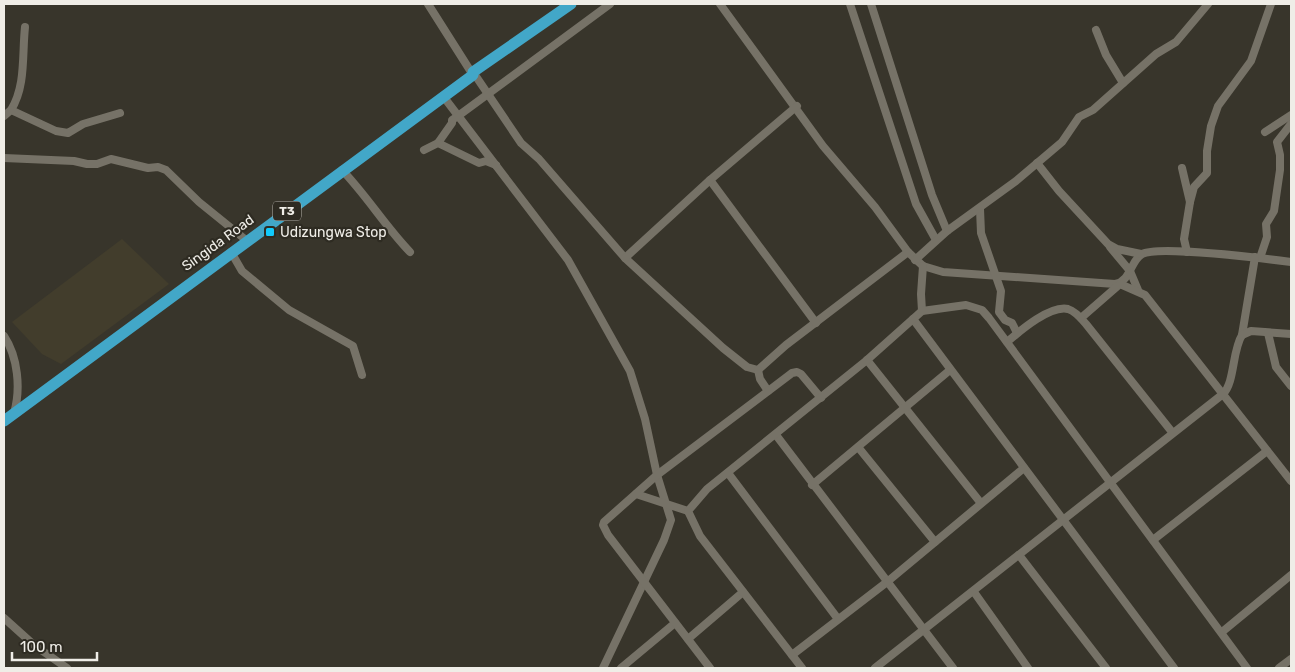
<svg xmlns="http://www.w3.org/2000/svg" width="1295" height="672" viewBox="0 0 1295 672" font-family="Rubik,sans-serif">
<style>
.built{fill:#423d2c}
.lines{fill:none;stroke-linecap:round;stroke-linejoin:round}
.minor{stroke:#767267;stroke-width:8}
.highway{stroke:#42a7c8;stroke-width:11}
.poi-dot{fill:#12cafb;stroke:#2e2b22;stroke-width:2}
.labels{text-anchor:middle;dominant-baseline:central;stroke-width:4.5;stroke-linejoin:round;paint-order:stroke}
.shield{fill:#2e2b22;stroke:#b5b3ac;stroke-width:1}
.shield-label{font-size:12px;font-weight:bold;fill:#efede7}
.poi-label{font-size:14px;fill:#efede7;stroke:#2e2b22;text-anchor:start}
.street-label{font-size:14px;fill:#efede7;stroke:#2e2b22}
</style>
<rect width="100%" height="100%" fill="#38352b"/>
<polygon class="built" points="122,239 169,284 61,364 42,354 12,322"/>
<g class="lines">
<g class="minor">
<polyline points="428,4 473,75"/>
<path d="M720,4L823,146L875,207L908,252L923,266L943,272L1115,284C1131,281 1130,261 1142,254C1158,245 1268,259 1291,262"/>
<polyline points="850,4 916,204 936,240"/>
<polyline points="871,4 932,195 947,231"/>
<polyline points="1096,30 1106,55 1123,83"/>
<polyline points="473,72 521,143 539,159 625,258 723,348 747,367 758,370 786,345 908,252"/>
<polyline points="443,96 568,260 630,371 645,419 657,475 671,520 664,540 603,668"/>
<path d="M11,110C26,86 22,55 25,27"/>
<polyline points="4,116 11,110 56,131 68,133 83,124 120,113"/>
<polyline points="1265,132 1291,115"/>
<polyline points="438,143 452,123 452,120 458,116 610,4"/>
<polyline points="424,150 438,143 479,163 486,161 496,165"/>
<polyline points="4,158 74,161 87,164 97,164 111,159 148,168 158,167 166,170 199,202 246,240"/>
<polyline points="1037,163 1059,191 1108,244 1117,249 1141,254"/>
<polyline points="1182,168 1190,202 1184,239 1187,252"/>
<path d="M342,170C367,196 385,226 410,252"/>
<polyline points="710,180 816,323"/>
<polyline points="1190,202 1194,187 1207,173 1207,151 1211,126 1218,106 1251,61 1271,4"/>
<polyline points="980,209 981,233 1001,291 999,312 1005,320 1012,323 1017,333"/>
<polyline points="1110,247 1130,271 1138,290"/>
<polyline points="231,252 242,271 289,310 353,346 362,375"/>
<polyline points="625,258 710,180 797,106"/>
<polyline points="1260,258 1267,237 1266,224 1274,211 1280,170 1280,155 1277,142 1291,124"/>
<polyline points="915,260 947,231 1016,181 1062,142 1079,117 1093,110 1156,54 1176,42 1208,4"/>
<polyline points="922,311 921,294 923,266"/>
<polyline points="1081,318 1120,284 1145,295 1291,481"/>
<polyline points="913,319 1174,668"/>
<polyline points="1268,333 1276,367 1291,386"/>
<polyline points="1242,335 1255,257"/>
<path d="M4,336C18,357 21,389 14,413"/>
<path d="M1007,342C1020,331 1050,305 1068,309C1075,311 1081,318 1086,324L1172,432"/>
<polyline points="867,360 980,502"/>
<polyline points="758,370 760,379 768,391"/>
<polyline points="776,435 953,668"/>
<polyline points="858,447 935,542"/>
<polyline points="728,473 838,619"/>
<polyline points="812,485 950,370"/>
<polyline points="636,494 688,511"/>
<polyline points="1153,540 1267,451"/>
<polyline points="1019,555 1106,668"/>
<polyline points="974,592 1028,668"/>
<polyline points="4,618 34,645 67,668"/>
<polyline points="1222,632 1291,575"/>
<polyline points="688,639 743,592"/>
<polyline points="792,655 887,582 1024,468"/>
<polyline points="621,668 675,623"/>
<polyline points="710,668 608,535 603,525 604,522 657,475 792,373 797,372 801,374 821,398"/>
<polyline points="802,668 700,536 688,511 707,489 867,360 922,311 966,305 982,310 989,318 1247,668"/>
<path d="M875,668L1223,394C1235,382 1232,351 1242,335L1251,331L1291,334"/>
<polyline points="1279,668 1291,659"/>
</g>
<polyline class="highway" points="4,421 473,75 473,72 571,4"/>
</g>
<rect class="poi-dot" x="265" y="227" width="10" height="10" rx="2.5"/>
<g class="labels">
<rect class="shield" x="273" y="201.5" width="28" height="19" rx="4"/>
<g class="shield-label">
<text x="287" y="211">T3</text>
</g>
<g class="poi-label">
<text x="280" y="232">Udizungwa Stop</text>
</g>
<g class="street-label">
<text transform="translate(218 243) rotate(-36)">Singida Road</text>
</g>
</g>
<rect width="1295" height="672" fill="none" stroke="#efede7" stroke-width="10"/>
<path d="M12 652v8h85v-8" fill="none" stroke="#efede7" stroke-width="2.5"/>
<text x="20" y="652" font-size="15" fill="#efede7" stroke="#2e2b22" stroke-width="4" paint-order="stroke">100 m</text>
</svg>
